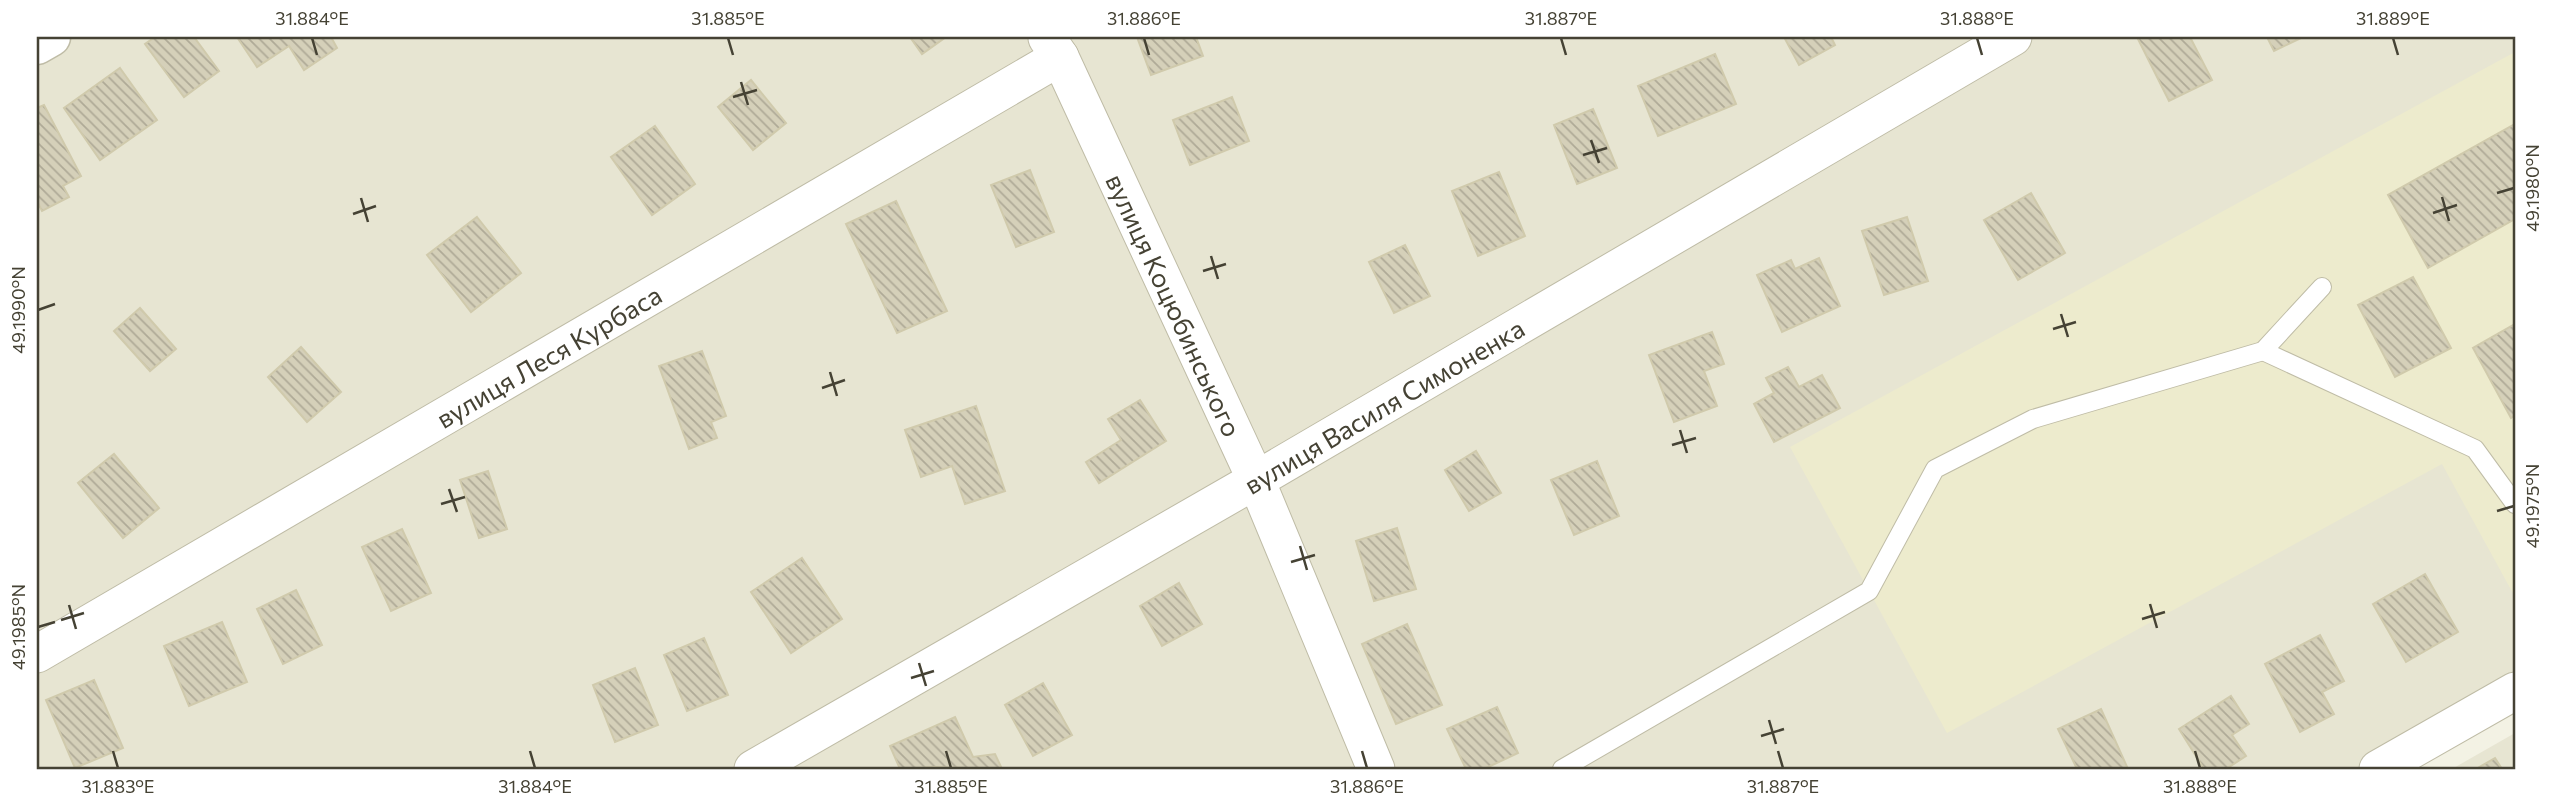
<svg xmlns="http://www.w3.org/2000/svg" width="2552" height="806" viewBox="0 0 2552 806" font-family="Commissioner,sans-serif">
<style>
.residential{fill:#e7e5d2}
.education{fill:#edebcd}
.building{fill:url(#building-back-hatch);stroke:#d0caac;stroke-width:2}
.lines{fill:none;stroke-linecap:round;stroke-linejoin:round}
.service-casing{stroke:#bfbca6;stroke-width:20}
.minor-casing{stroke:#bfbca6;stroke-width:39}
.tertiary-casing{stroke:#bfbca6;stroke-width:41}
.service{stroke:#fff;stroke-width:18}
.minor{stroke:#fff;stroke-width:37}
.tertiary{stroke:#fff;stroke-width:38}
.ticks{fill:none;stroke:#454234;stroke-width:2.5}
.labels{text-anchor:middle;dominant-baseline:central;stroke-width:7;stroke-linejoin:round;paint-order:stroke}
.street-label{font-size:26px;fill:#454234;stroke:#fff}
.neatline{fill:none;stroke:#454234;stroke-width:2.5}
.ticks-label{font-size:18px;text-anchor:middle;fill:#454234}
</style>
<defs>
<pattern id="building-back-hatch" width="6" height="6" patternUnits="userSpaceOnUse" patternTransform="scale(1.75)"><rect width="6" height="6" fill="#d5d0b9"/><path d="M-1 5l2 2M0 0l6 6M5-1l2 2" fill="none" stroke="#afaa97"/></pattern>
</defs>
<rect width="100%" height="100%" fill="#f3f2e4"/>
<g class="residential">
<polygon points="69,37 2515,37 2515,691 2378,769 37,769 37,55"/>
<polygon points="2515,733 2515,769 2452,769"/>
</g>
<polygon class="education" points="2515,52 2515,597 2442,464 1947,733 1790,447"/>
<g class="building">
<polygon points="155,37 194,37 219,71 184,97 145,44"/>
<polygon points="237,37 331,37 337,48 304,70 289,46 257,67"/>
<polygon points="910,37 946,37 922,54"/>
<polygon points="1137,37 1196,37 1203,56 1151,75"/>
<polygon points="1784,37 1831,37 1835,45 1799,65"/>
<polygon points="2137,37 2190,37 2212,80 2169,101"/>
<polygon points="2267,37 2303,37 2274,51"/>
<polygon points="1715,54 1736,104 1658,136 1638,86"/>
<polygon points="120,68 157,120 100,160 64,108"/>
<polygon points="751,80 786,123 753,150 718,107"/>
<polygon points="1232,97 1249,141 1190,165 1173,120"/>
<polygon points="44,105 81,176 63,186 69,197 42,211 37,201 37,108"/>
<polygon points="1593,109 1617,168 1577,184 1554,125"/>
<polygon points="2515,124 2515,219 2428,268 2388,195"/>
<polygon points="655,126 695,184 652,215 611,157"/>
<polygon points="1030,170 1054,232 1016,247 991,185"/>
<polygon points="1499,172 1525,236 1478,256 1452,191"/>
<polygon points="2031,193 2065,253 2018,280 1984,220"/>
<polygon points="896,201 947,311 897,333 846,224"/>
<polygon points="477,217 521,273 471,312 427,255"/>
<polygon points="1907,217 1928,281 1884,295 1862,231"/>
<polygon points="1405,245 1430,296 1394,313 1369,262"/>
<polygon points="1819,258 1840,306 1782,332 1757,275 1791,260 1795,269"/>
<polygon points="2413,277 2451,348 2395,377 2358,305"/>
<polygon points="140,308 176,349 150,371 114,331"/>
<polygon points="2515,324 2515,415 2511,418 2473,348"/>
<polygon points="1712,332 1724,364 1704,371 1717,406 1674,422 1649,355"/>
<polygon points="301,347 341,392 307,422 268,377"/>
<polygon points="702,351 726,416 711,422 717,438 689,449 659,366"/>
<polygon points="1788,367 1799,387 1822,375 1840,408 1774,442 1754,404 1774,393 1766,378"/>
<polygon points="1140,400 1166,441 1099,483 1086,462 1121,440 1108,419"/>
<polygon points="976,406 1005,491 965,504 952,466 921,477 905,430"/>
<polygon points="1476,451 1501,493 1469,511 1445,470"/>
<polygon points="114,454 159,508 123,538 78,483"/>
<polygon points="1597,461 1619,516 1574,535 1551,480"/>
<polygon points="488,471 507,529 479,538 460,480"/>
<polygon points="1397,528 1416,589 1374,601 1356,541"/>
<polygon points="402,529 431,593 391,611 362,547"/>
<polygon points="802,558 842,619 791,653 751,592"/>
<polygon points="2425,574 2458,632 2406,662 2373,604"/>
<polygon points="1179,583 1202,624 1162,646 1140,606"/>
<polygon points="296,590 322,645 283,664 257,609"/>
<polygon points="222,622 247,682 189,706 164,646"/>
<polygon points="1407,624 1442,705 1396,724 1362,644"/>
<polygon points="2320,635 2344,681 2322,692 2334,714 2300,732 2265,664"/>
<polygon points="704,638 728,695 687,711 664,655"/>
<polygon points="635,668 658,725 615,742 593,685"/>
<polygon points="94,680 123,748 75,768 46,700"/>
<polygon points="1043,683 1072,735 1033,756 1005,705"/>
<polygon points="2231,696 2249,724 2232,735 2246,756 2226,769 2204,769 2179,729"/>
<polygon points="1497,707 1518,753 1484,769 1466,769 1447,729"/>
<polygon points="2101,709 2128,769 2077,769 2058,729"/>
<polygon points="955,717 973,757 995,754 1002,769 934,767 900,769 890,746"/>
<polygon points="2495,758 2502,769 2476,769"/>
</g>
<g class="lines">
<g class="service-casing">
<g id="service">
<polyline points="2263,351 2475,449 2515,504"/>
<polyline points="1562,769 1869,591 1935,469 2033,419 2263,351 2322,287"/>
</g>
</g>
<g class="minor-casing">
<g id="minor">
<path id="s1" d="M1047,38L1060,57L1256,480L1376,769"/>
<path id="s2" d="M37,654L1060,57"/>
<path id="s3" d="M753,769L1256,480L2013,37"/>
<polyline points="2378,769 2515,691"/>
</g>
</g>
<g class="tertiary-casing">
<polyline id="tertiary" points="37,45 51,37"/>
</g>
<use href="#service" class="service"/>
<use href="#minor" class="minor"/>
<use href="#tertiary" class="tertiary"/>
</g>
<path class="ticks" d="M312,38L317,55M728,38L733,55M1144,38L1149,55M1561,38L1566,55M1977,38L1982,55M2393,38L2398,55M741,82L748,105M733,97L757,90M1591,140L1599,163M1583,155L1607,148M2497,193L2514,188M2442,197L2449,221M361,198L368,222M2433,213L2457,205M353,214L376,206M1211,256L1218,279M1203,271L1226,264M38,310L55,304M2061,314L2068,337M2053,329L2076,322M830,372L837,396M822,388L845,380M1680,430L1687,453M1672,445L1696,438M449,489L457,512M441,504L465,497M2497,511L2514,506M1300,546L1307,570M1291,562L1315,555M2150,604L2157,628M69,605L76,629M2142,619L2165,612M61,620L84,613M38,627L55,622M919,663L926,686M911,678L934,671M1769,720L1776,744M1761,736L1784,729M113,751L118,768M530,751L535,768M946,751L951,768M1362,751L1367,768M1778,751L1783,768M2195,751L2200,768"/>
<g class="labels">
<g class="street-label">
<text stroke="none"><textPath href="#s1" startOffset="296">вулиця Коцюбинського</textPath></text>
<text stroke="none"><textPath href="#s2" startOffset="592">вулиця Леся Курбаса</textPath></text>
<text stroke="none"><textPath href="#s3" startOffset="728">вулиця Василя Симоненка</textPath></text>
</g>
</g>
<rect width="2552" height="806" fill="none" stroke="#ffffff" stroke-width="77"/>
<rect x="38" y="38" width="2476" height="730" class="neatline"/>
<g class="ticks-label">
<text x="312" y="25">31.884°E</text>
<text x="728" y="25">31.885°E</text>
<text x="1144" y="25">31.886°E</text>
<text x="1561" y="25">31.887°E</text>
<text x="1977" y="25">31.888°E</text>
<text x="2393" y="25">31.889°E</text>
<text transform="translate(2533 188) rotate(-90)" y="6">49.1980°N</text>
<text transform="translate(19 310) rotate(-90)" y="6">49.1990°N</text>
<text transform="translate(2533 506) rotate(-90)" y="6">49.1975°N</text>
<text transform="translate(19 627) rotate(-90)" y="6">49.1985°N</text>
<text x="118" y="793">31.883°E</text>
<text x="535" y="793">31.884°E</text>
<text x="951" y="793">31.885°E</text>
<text x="1367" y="793">31.886°E</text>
<text x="1783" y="793">31.887°E</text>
<text x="2200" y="793">31.888°E</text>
</g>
</svg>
